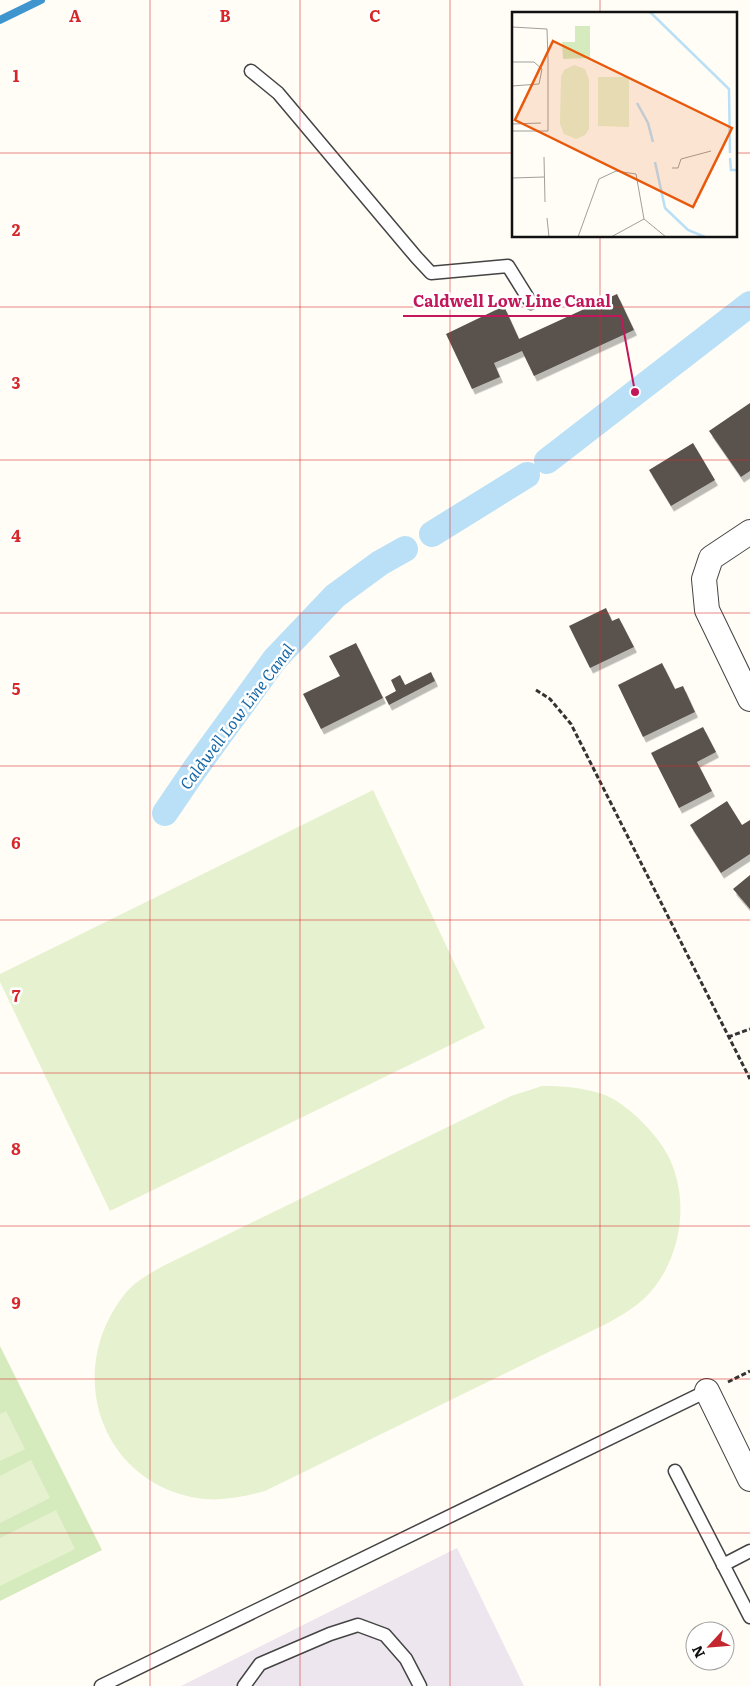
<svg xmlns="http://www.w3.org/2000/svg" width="750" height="1686" viewBox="0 0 750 1686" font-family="Literata,serif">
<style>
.industrial{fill:#eee6ef}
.green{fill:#d5ebbd}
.pitch{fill:#e6f2cf}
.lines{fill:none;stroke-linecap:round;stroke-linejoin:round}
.stream{stroke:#3f96cf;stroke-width:8}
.canal{stroke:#b9e0f7;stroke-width:26}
.building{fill:#5a524d;filter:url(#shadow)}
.lane-casing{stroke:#444;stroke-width:15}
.street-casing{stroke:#444;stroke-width:26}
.path{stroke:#333;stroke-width:3;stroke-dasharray:5 2.5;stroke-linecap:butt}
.lane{stroke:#fff;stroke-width:12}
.street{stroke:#fff;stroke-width:24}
.grid{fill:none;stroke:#d62828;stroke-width:1;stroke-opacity:0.55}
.labels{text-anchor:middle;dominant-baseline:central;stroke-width:5;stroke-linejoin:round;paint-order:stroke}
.water-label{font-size:16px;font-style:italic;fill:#1768a6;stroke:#fff}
.inset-river{fill:none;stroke:#b9e0f7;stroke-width:2.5}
.inset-road{fill:none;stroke:#a09f9a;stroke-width:1}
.view{fill:#e8590c;fill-opacity:0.15;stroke:#e8590c;stroke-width:2.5}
.inset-edge{fill:none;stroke:#111;stroke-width:2.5}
.grid-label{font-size:16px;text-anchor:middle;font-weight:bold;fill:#d62828;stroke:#fff;stroke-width:5;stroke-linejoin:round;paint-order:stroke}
.leader{fill:none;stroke:#c2185b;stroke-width:2}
.callout-dot{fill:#c2185b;stroke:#fff;stroke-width:2}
.callout-label{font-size:16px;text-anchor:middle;font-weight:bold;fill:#c2185b;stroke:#fff;stroke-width:5;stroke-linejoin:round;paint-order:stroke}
</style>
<defs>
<filter id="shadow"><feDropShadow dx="3" dy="5.5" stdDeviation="0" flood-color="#0004"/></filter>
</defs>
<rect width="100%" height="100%" fill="#fffdf5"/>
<polygon class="industrial" points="457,1548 524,1686 181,1686"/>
<polygon class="green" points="0,1346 102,1550 0,1601"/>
<g class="pitch">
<polygon points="373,790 485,1028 110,1211 0,982 0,974"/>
<path d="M542,1086C561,1086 580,1087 599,1093C617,1098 635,1114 648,1128C654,1135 661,1143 666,1152C690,1194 683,1252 653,1289C641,1304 624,1314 608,1323L265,1491C243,1497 220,1502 197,1498C100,1481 64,1372 124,1295C134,1282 149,1274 163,1266L511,1096Z"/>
<polygon points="6,1411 25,1449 0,1461 0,1414"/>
<polygon points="31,1460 50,1498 0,1523 0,1476"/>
<polygon points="56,1510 75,1549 0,1586 0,1538"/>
</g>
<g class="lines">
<polyline class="stream" points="0,20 41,0"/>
<g class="canal">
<polyline points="547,461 750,304"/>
<polyline points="432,534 527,475"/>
<polyline points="165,813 195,769 275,659 335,596 380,563 405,549"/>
</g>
</g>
<g class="building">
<polygon points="617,294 634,330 534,376 522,351 494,363 500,377 472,389 446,334 504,306 519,339"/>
<polygon points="750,403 750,471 741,477 709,431"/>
<polygon points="693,443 715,480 671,506 649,470"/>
<polygon points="606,608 612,621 619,618 634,647 590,668 569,626"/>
<polygon points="356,643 383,698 321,729 303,694 340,676 329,656"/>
<polygon points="662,663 675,689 683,686 695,712 643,737 618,685"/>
<polygon points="431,672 435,681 389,705 385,697 396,691 391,680 400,675 405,685"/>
<polygon points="703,727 716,752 697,762 712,791 679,808 651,753"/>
<polygon points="727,801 742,825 750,820 750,854 721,873 690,825"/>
<polygon points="750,875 750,909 733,889"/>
</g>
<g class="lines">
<g class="lane-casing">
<g id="lane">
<polyline points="251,71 278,93 417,258 431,273 508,266 531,303"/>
<polyline points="675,1471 750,1617"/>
<polyline points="723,1565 750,1551"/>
<polyline points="101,1686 707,1391"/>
<polyline points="244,1686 260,1664 330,1634 358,1625 385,1635 406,1659 420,1686"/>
</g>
</g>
<g class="street-casing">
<g id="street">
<polyline points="750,532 711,558 704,579 707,610 750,699"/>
<polyline points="707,1391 750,1479"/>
</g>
</g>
<g class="path">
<polyline points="536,690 550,699 571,724 750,1079"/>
<polyline points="728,1037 750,1029"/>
<polyline points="728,1382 750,1371"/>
</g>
<use href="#lane" class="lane"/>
<use href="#street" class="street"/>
</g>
<path class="grid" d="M150,0V1686M300,0V1686M450,0V1686M600,0V14M0,153H514M736,153H750M600,236V1686M0,307H750M0,460H750M0,613H750M0,766H750M0,920H750M0,1073H750M0,1226H750M0,1379H750M0,1533H750"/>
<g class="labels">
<g class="water-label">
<text transform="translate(236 716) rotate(-53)">Caldwell Low Line Canal</text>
</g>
</g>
<g transform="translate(512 12)">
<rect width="225" height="225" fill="#fffdf5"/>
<path d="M63,14H78V46L51,47L50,30H63Z" fill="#d5ebbd"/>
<path d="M62,53L73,57L77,68V117L73,123L64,127L52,122L48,112L49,65L52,58ZM86,65H117V115L86,114Z" fill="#e6f2cf"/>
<path class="inset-river" d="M138,0L217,77L218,141M125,91L136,111L141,130M218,146L219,158H225M143,150L153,196L176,218L193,225"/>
<path class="inset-road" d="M0,15L35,17L36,48V119H0M0,50H22L30,57L27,72L0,74M0,112L29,111M32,145L33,190M160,156H166L169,147L199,139M0,166L32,165M35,206L37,225M66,225L87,167L104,159L124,162L132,207L154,225M99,225L132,207"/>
<path class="view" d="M41,29L220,116L181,195L3,108Z"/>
<rect width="225" height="225" class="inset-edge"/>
</g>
<g class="grid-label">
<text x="75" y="22">A</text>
<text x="225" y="22">B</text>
<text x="375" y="22">C</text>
<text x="16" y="82">1</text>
<text x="16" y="236">2</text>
<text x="16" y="389">3</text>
<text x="16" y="542">4</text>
<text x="16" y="695">5</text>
<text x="16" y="849">6</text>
<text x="16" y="1002">7</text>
<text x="16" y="1155">8</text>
<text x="16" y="1309">9</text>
</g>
<path class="leader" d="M635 392L621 316H403"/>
<circle class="callout-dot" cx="635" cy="392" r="5"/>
<g class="callout-label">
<text x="512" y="307">Caldwell Low Line Canal</text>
</g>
<g transform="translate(710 1646) rotate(244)"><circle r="24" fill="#ffffff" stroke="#a0a0a0"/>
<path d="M0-4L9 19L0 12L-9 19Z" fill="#c4262e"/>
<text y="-8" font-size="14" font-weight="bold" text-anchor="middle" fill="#111111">N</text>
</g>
</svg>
